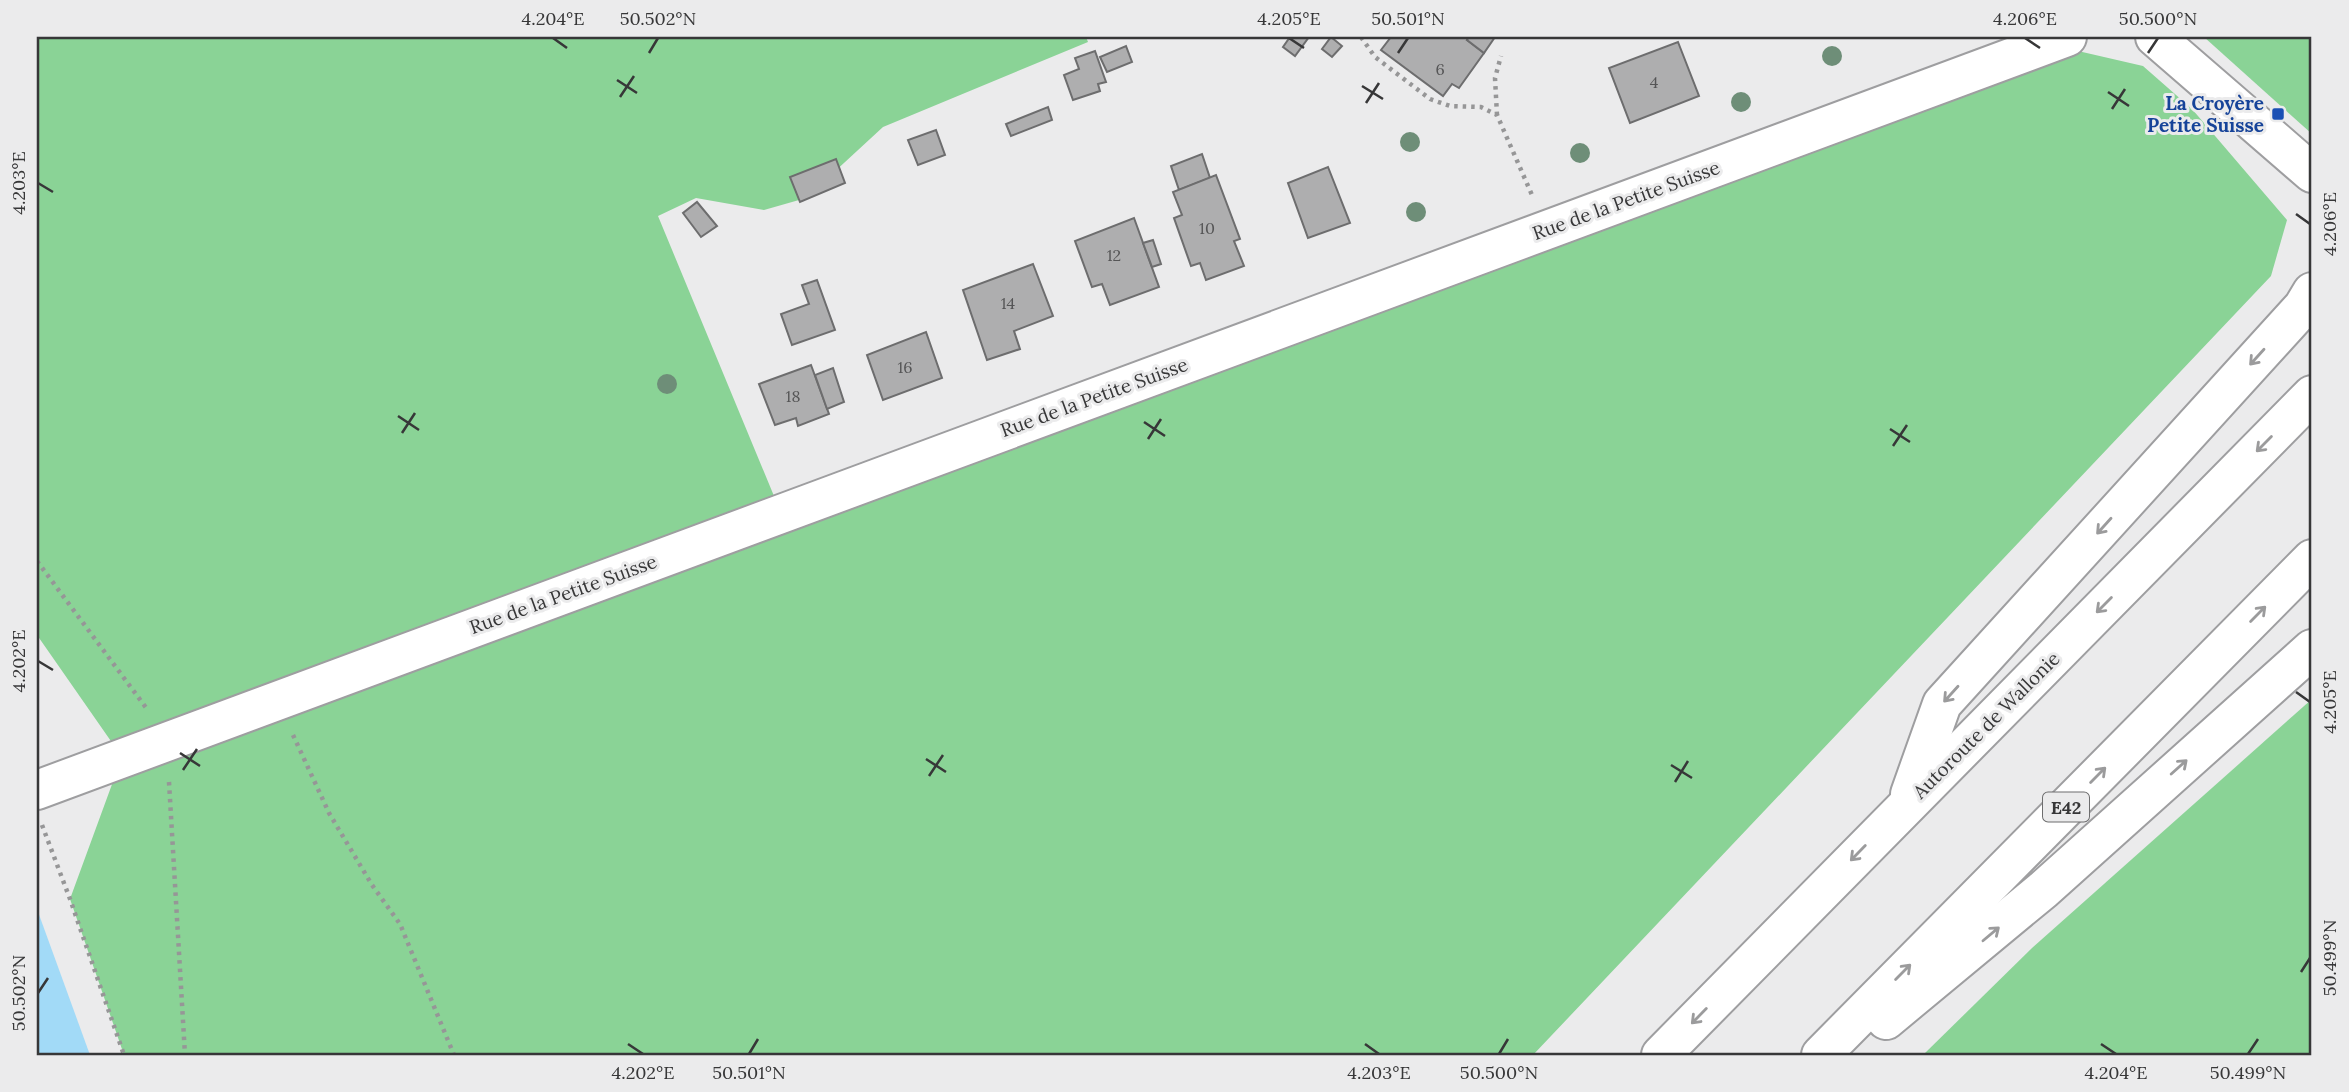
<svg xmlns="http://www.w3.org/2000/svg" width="2349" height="1092" viewBox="0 0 2349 1092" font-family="Lora,serif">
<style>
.green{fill:#8ad396}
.water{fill:#a2daf7}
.building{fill:#aeaeaf;stroke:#6d6d6e;stroke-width:2}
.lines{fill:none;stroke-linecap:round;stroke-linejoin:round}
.minor-casing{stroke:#9e9ea0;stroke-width:42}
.highway-casing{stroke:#9e9ea0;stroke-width:42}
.path{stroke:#969697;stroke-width:4.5;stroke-dasharray:3.5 5;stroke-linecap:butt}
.minor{stroke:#fff;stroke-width:38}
.highway{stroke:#fff;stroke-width:38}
.tree{fill:#6e8e78}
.oneway{stroke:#9b9b9c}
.ticks{fill:none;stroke:#373738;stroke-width:2.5}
.transit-dot{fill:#1a4fb4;stroke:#ebebec;stroke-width:2.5}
.labels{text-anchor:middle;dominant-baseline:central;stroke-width:6;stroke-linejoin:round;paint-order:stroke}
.number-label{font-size:16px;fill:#555556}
.shield{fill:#ebebec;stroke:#6d6d6e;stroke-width:2}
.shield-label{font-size:18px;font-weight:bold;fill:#373738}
.transit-label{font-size:19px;font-weight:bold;fill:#164399;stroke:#ebebec;text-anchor:end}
.street-label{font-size:19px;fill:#373738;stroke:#ebebec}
.neatline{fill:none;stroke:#373738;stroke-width:2.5}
.ticks-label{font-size:18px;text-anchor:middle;fill:#373738}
</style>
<rect width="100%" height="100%" fill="#ebebec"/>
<g class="green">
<polygon points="37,37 1086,37 1088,42 883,127 806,198 764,210 696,198 658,216 781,513 2078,51 2143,66 2192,109 2287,220 2271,276 1533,1055 124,1055 70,899 122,757 37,635"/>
<polygon points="2204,37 2312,37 2312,134"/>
<polygon points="2312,699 2312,1055 1923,1055 2032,948"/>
</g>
<polygon class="water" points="37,909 90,1055 37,1055"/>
<g class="building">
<polygon points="1290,37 1309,37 1295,56 1283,47"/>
<polygon points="1331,37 1342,46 1332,57 1322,49"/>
<polygon points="1391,37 1469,37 1467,40 1484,53 1459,88 1452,84 1443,96 1381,50"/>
<polygon points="1469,37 1495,37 1484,53 1467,40"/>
<polygon points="1678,42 1699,96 1630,123 1609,68"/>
<polygon points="1126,46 1132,62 1107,72 1100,57"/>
<polygon points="1095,51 1106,82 1098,84 1100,91 1073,100 1064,75 1079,69 1075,58"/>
<polygon points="1048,107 1052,120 1011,136 1006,124"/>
<polygon points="936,130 945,155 918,165 908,140"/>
<polygon points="1202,154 1210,178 1179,190 1171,166"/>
<polygon points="836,159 845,183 800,202 790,177"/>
<polygon points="1328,167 1350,223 1308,238 1288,183"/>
<polygon points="1216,175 1240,239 1234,241 1244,266 1206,280 1200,263 1191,266 1174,218 1182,215 1173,192"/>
<polygon points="697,202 717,226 701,237 683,213"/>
<polygon points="1134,218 1159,287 1110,305 1102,284 1092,287 1075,241"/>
<polygon points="1153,240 1161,264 1152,267 1143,243"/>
<polygon points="1033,264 1053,316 1014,331 1020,349 987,360 963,290"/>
<polygon points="817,280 835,330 792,345 781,314 809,304 802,285"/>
<polygon points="926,332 942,378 883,400 867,355"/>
<polygon points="811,365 829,414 798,426 796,418 775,425 759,384"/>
<polygon points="833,368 844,402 827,409 815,375"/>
</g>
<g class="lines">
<g class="minor-casing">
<g id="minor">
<polyline points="2155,37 2312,173"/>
<polyline points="37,790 2067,37"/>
</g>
</g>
<g class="highway-casing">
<g id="highway">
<polyline points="1910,794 1942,704 2303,307 2312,292"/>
<polyline points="1886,1020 2043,890 2312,649"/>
<polyline points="1661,1055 2312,395"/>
<polyline points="1821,1055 2312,559"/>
</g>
</g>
<g class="path">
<polyline points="1361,37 1375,57 1430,99 1450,106 1481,107 1497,115 1532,195"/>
<polyline points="1497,115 1495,78 1501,56"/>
<polyline points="37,561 147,709"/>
<polyline points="293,735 329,813 372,885 400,924 454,1055"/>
<polyline points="169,782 185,1055"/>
<polyline points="42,825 70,899 124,1055"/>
</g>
<use href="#minor" class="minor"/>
<use href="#highway" class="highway"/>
</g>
<g class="tree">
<circle cx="1832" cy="56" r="10"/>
<circle cx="1741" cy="102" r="10"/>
<circle cx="1410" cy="142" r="10"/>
<circle cx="1580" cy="153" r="10"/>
<circle cx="1416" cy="212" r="10"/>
<circle cx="667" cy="384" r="10"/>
</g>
<defs><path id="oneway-shaft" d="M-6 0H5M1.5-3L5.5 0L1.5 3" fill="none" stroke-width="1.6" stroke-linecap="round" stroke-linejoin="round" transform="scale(1.75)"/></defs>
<g class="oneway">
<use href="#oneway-shaft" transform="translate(2257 357) rotate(132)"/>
<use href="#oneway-shaft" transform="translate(2264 444) rotate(135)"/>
<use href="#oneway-shaft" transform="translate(2104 526) rotate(132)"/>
<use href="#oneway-shaft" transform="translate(2104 605) rotate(135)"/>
<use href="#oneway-shaft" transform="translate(2258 614) rotate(-45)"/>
<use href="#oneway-shaft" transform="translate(1951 694) rotate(132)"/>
<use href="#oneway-shaft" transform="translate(2179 767) rotate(-42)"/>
<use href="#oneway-shaft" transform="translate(2098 775) rotate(-45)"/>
<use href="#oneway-shaft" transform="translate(1858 853) rotate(134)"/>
<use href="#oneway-shaft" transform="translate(1991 934) rotate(-40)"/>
<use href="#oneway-shaft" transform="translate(1903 972) rotate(-45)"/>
<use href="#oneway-shaft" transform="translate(1699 1016) rotate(134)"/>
</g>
<path class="ticks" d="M553,38L567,48M1289,38L1304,48M2025,38L2040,48M649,53L658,38M1398,53L1408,38M2148,53L2158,38M617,80L637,93M1362,86L1383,99M2108,92L2129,106M620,97L634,76M1366,103L1379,83M2112,109L2125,89M38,183L53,192M2296,214L2310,224M398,416L419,430M1144,422L1165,436M1890,429L1910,442M402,433L415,413M1148,439L1161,419M1893,446L1907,425M38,661L53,670M2296,692L2310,702M180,753L200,766M926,759L946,772M1671,765L1692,778M183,770L197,749M929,776L943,755M1675,782L1688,761M2301,972L2310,958M38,993L48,978M628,1044L643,1054M1365,1044L1379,1054M2101,1044L2116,1054M749,1054L758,1039M1499,1054L1508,1039M2248,1054L2258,1039"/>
<rect class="transit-dot" x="2271" y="107" width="14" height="14" rx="3.5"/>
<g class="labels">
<g class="number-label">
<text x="1440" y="69">6</text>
<text x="1654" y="82">4</text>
<text x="1207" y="228">10</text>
<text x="1114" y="255">12</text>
<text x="1008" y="303">14</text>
<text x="905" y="367">16</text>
<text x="793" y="396">18</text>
</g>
<rect class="shield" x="2043" y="792.5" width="46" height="29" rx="5"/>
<g class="shield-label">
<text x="2066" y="807">E42</text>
</g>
<g class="transit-label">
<text x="2264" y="103">La Croyère<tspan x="2264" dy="22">Petite Suisse</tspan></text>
</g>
<g class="street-label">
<text transform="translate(1626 200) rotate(-20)">Rue de la Petite Suisse</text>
<text transform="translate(1094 397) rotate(-20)">Rue de la Petite Suisse</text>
<text transform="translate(563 594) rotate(-20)">Rue de la Petite Suisse</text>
<text transform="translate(1986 725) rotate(-45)">Autoroute de Wallonie</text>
</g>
</g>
<rect width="2349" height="1092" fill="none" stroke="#ebebec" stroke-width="77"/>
<rect x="38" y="38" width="2272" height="1016" class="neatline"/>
<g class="ticks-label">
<text x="553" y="25">4.204°E</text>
<text x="658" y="25">50.502°N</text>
<text x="1289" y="25">4.205°E</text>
<text x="1408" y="25">50.501°N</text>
<text x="2025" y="25">4.206°E</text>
<text x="2158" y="25">50.500°N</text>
<text transform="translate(19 183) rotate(-90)" y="6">4.203°E</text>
<text transform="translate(2330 224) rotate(-90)" y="6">4.206°E</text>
<text transform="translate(19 661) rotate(-90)" y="6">4.202°E</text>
<text transform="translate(2330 702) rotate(-90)" y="6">4.205°E</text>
<text transform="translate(2330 958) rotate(-90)" y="6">50.499°N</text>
<text transform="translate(19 993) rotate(-90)" y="6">50.502°N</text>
<text x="643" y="1079">4.202°E</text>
<text x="749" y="1079">50.501°N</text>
<text x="1379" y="1079">4.203°E</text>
<text x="1499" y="1079">50.500°N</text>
<text x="2116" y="1079">4.204°E</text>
<text x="2248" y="1079">50.499°N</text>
</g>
</svg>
